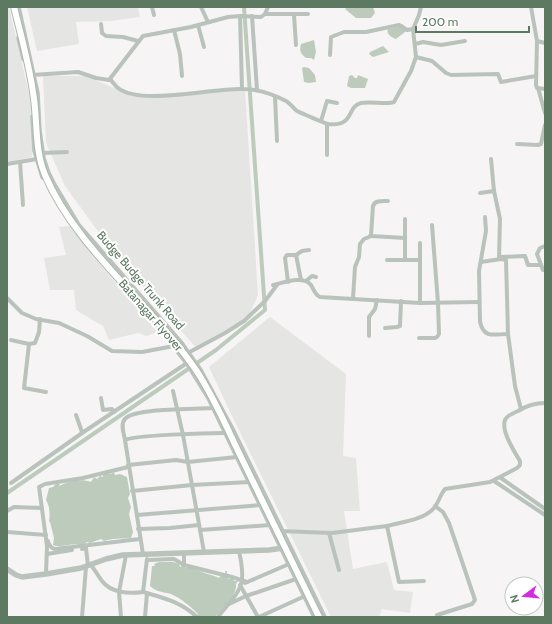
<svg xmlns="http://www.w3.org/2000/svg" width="552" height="624" viewBox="0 0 552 624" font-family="Cabin,sans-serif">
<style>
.built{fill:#e5e5e4}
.water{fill:#bdcbbc}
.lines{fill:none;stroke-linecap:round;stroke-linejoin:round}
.canal{stroke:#bdcbbc;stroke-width:4}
.minor{stroke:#b9c3bb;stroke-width:4}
.tertiary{stroke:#b9c3bb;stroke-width:5.5}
.secondary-bridge-casing{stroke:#acb8ae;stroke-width:8;stroke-linecap:butt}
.secondary-bridge{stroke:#fff;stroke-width:6}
.labels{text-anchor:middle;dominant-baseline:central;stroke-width:4;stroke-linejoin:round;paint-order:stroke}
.street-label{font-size:12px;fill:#5e7962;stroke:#fff}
</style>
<rect width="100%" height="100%" fill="#f7f4f5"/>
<g class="built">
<polygon points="7,7 9,7 32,107 32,157 9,162 7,160"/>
<polygon points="27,7 138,7 140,17 111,21 76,22 79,44 37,51"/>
<polygon points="43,76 86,76 130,95 245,89 258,295 249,315 198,350 169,317 108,245 65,186 46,143"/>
<polygon points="70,226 94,257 157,332 147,336 138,333 109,340 103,326 76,310 74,290 50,290 44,258 66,255 59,227"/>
<polygon points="270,317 346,374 343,456 356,458 360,511 344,511 353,569 387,562 394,590 413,592 410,613 382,609 379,617 331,617 231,414 209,367"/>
</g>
<g class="water">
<polygon points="348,7 373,7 375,13 371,18 356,18 345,9"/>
<path d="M402,24L407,28L405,32L396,39C391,37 386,34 388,29L395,28Z"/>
<path d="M314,40L316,52L314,60L311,58H306C301,54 299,51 301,44Z"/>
<polygon points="383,46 389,52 373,57 369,54 370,52"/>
<polygon points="304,67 309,68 315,75 316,82 309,83 304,82 302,68"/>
<polygon points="352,75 355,78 357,78 358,75 368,79 365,88 351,88 347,86 349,76"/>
<path d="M105,472L111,474L114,472L115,475L120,474L127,477L130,494L128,498L131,507L129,514L133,532L131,538C122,539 112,538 104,541L101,539L90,543L87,542L82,546C73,541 62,549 53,545L54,538L50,522H49C50,515 50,506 46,500L49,488L53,487L56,484H60L59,486C68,481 82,478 91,482L94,477L97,479L100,476L103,477V473Z"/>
<path d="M159,562H173L179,564L180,567L183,565L186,568L191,567C201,573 208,573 219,578L221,575L226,576L225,571H227V578L230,579L232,575L234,581H238L236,584C237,596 223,608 215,617H198V614C190,606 182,599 171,594C164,592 156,592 150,586L152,566H155L154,564Z"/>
</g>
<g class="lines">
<polyline class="canal" points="7,493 216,350 265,310 244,7"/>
<g class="minor">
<polyline points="152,7 154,15"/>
<polyline points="201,7 208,22"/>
<polyline points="531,7 537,41 545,43"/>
<polyline points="265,14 308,14"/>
<polyline points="294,15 296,45"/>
<polyline points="240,16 242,89"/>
<polyline points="252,16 257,90"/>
<polyline points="101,24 102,33 106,36 123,37 138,41"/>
<polyline points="198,25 204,47"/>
<polyline points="174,30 180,54 182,76"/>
<polyline points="537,41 536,85 537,88 545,89"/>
<polyline points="415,44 423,42 441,45 465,41"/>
<polyline points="330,55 331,37 344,32 366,32 399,25 407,30 413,29"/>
<polyline points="416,57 432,61 446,73 451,75 498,74 501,82 536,76"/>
<polyline points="32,75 78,72 96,78 109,80 143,36 191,27 228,17 241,16 261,17 265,14 268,7"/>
<path d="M110,79C113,82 115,86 118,88C141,106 212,88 242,89C256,89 273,94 286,101C290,103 293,108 297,111C301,113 324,123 328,124C355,127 346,107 361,103C369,101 389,105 394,102L411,71L416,57L413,29L419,15L421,7"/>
<polyline points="538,88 545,113"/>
<polyline points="275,97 277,141"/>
<polyline points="321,121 327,101 337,103"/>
<polyline points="327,124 327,155"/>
<polyline points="517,144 538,145 541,144 545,125"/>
<polyline points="42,153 67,152"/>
<polyline points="491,159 494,191 500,219 499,259"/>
<polyline points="20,162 23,205"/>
<polyline points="7,164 37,159"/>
<polyline points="480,193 494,191"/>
<path d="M485,217L486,231L479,271L480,322C484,339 494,334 508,334"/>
<polyline points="371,236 405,238 405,260 387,260"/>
<polyline points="405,238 405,219"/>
<polyline points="545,246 540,248 537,254 543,270 545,269"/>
<polyline points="296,255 302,251 309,250"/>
<polyline points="501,257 525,256 528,265 541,265"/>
<polyline points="405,260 420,260"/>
<polyline points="481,262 501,259 506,260 508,334 515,386 521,409"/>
<polyline points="306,281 312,276 316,277"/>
<polyline points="288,282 285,258 287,255 296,255 301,280"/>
<path d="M273,285C283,283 303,275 311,285C314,290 315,295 320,297L420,303L479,302"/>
<polyline points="7,298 22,313 36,319 59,323 87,336 112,351 142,352 174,346"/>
<path d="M353,298L355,267L359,257L360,244L364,239L369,237L371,235L373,206C375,200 382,201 388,201"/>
<polyline points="420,303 420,243"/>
<polyline points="385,328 397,327 400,326 401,301"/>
<polyline points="369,336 369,317 375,309 377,300"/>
<polyline points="419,338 435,338 437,337 439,334 438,303 432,225"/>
<polyline points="11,340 29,344 35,343 39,332 40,319"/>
<polyline points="29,344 24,388 46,392"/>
<polyline points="186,354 225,333 244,321 265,301 277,285"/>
<polyline points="173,391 183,435 204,552"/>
<polyline points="101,398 103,410 112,409 114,412"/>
<polyline points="76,415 82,432"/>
<path d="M125,440C124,434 120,424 125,419C134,408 197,409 214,408"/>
<polyline points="128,465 176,460 188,462 237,457"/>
<polyline points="501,478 545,509"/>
<polyline points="494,481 545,515"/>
<polyline points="11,483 85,431 187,363"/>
<polyline points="132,491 192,485 250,482"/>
<polyline points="435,506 443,512 449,523 475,600 472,604 437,615"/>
<polyline points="7,511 14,507 42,508"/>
<polyline points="137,515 261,505"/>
<polyline points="138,529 170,528 199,525"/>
<polyline points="200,530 270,525"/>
<polyline points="280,531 332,533 387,526"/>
<polyline points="7,532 46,535"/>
<polyline points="329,533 339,570"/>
<path d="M48,541C48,544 52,549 55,549L140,539"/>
<polyline points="82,549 86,548 88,566"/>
<polyline points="184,553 184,565"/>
<polyline points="47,554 72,550"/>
<path d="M143,554L125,440C134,435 210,433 225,433"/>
<polyline points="147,560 174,559 184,565 232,577 247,582"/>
<path d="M91,565C95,570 98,576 102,581C111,593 129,594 143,592L147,559"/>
<polyline points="46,574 47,546 39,487 45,484 83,478 128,467"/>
<path d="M424,581L399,582L387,526C402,522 424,520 434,508C439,502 440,495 445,489L490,482L517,468L520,465V461C514,451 501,431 505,420C507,415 514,413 518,411C526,406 536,403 545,403"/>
<polyline points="245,583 289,564"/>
<polyline points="240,585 258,617"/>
<path d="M143,592C164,598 181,602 197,617"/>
<polyline points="229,604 246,596 296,579"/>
<polyline points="82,617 86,567"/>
<polyline points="121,617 119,592 126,555"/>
<polyline points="145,617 147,593"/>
<path d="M218,617C226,606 240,594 242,580C243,571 241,560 239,551"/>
<polyline points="259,617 305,596"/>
</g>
<g class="tertiary">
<polyline points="18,7 37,93 39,131 43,158 48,173 54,185 78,225 181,343 200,370 232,429 324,617"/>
<polyline points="19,38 24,59"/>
<polyline points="33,117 35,151 43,177"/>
<polyline points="170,341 188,364 209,398 315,617"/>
<polyline points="7,569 16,575 22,577 46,574 81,568 106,559 123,555 269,550 283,548"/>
</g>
<g class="secondary-bridge-casing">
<path id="secondary-bridge" d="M14,7C21,35 29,64 33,92C38,120 34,148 45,175C76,248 151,304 196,370C214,397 227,428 241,457C267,510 293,564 319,617"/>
</g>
<use href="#secondary-bridge" class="secondary-bridge"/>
</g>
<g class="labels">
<g class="street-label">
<text transform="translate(141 280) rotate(49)">Budge Budge Trunk Road</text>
<text transform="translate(151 315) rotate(49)">Batanagar Flyover</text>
</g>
</g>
<rect width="552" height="624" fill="none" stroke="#5e7962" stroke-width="16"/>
<g transform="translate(524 596) rotate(254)"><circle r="19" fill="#ffffff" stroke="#bfc9c0"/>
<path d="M0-3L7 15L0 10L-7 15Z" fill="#d42ae2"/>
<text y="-6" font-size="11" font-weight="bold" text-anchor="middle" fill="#5e7962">N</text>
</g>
<path d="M416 26v6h113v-6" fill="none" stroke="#5e7962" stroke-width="2"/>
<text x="422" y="26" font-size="12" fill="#5e7962" stroke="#ffffff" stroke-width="3" paint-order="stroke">200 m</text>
</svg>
